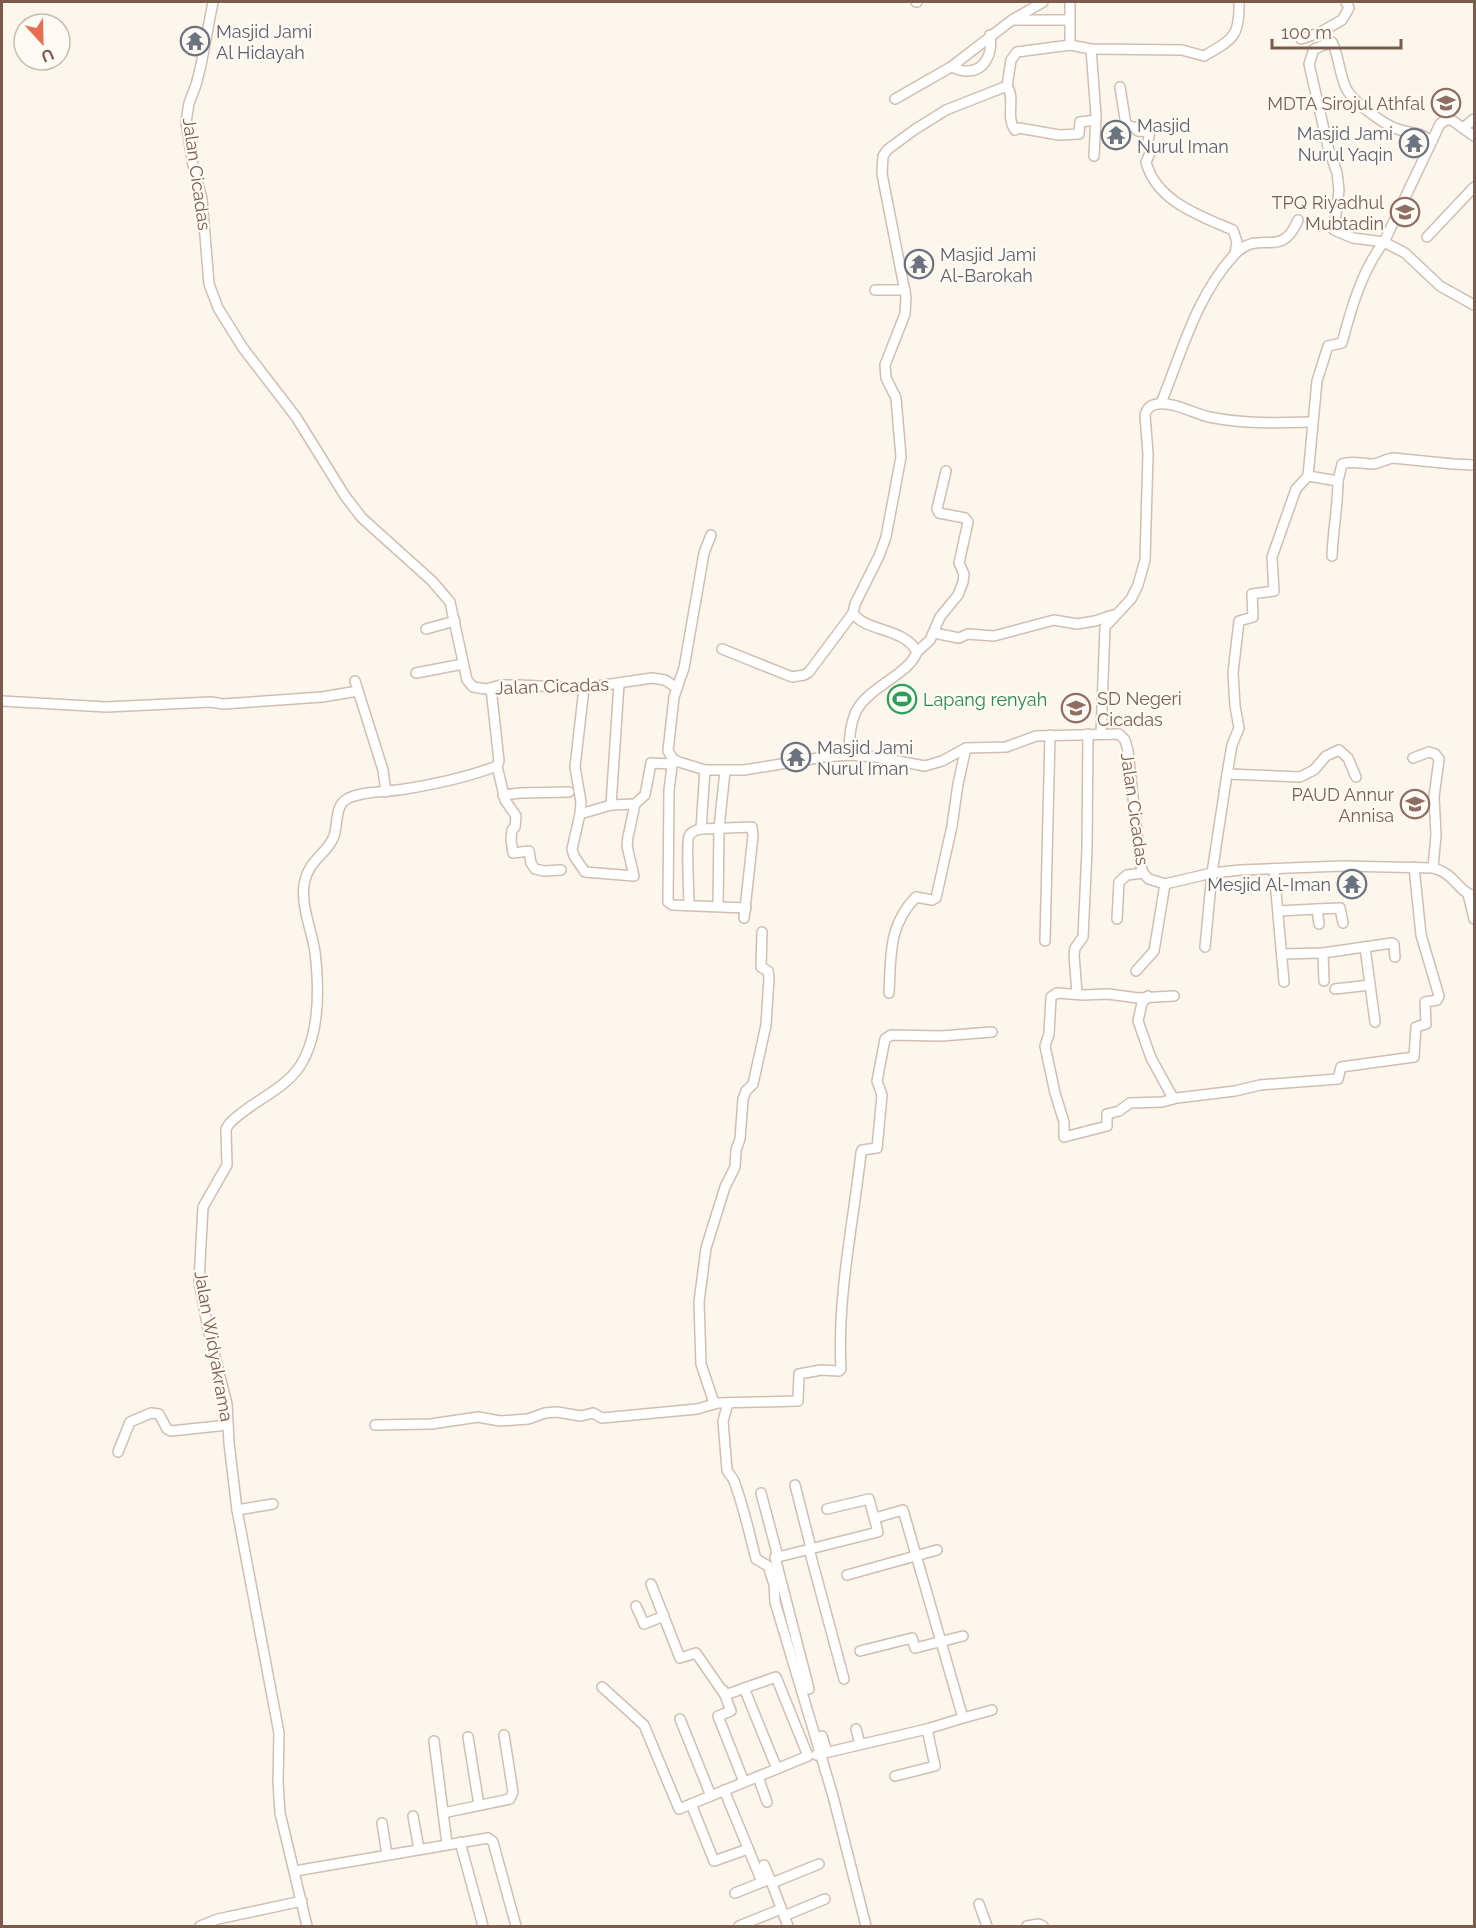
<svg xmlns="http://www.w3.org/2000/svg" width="1476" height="1928" viewBox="0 0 1476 1928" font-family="Raleway,sans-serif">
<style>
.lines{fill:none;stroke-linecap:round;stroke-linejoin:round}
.street-casing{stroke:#d1beb0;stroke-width:12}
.street{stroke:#fff;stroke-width:9}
.labels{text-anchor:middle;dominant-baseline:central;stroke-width:4.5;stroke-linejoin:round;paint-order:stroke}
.worship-label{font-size:18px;fill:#5b616d;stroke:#fffaf3;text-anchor:start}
.education-label{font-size:18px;fill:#785e54;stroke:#fffaf3;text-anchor:end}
.street-label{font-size:18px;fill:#7a5c4d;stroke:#fffaf3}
.leisure-label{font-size:18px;fill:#27864d;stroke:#fffaf3;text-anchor:start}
</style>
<rect width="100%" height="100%" fill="#fdf6ec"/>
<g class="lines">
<g class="street-casing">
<g id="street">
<path d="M213,2L201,65L196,85L189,103L186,122L193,165L202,199L209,284L218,308L243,348L296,417L345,496L362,518L432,581L450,602L467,680L473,687L486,689L501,685H518L584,688L652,678L665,680L677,688L674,697L668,751L673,759L679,762L705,770H744L824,757L849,755L875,757L925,766L942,761L966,748L1006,747L1036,736L1119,734L1125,740L1128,751L1140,862L1143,873L1149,879L1165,884L1212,873L1241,870L1342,866L1433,868C1456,874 1457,891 1474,896"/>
<polyline points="916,2 917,2"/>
<polyline points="1014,20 1069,20"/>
<polyline points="1301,39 1319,33 1342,20 1349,8 1346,2"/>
<polyline points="1070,45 1070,2"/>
<polyline points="1091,49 1096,115 1094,156"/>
<path d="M951,67C955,68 961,71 965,71C986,72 993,52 990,35"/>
<path d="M1007,86C1016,99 1005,116 1015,130L1019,128L1059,135L1079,134L1080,122L1096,120"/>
<path d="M1120,87L1126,125L1134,127L1138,131L1150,132L1148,141L1150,153L1146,162C1156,201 1200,216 1233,230L1237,242L1235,254"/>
<polyline points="895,99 951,67 1012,20 1043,2"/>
<polyline points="1463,128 1474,119"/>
<path d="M1431,142C1421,131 1411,134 1397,129C1383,124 1352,101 1346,88C1339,73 1339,56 1332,42L1314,49L1309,64L1328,147L1337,173L1339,190L1334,230L1353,238L1384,242L1405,253L1440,286L1474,305"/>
<polyline points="1427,237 1474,187"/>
<polyline points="875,290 905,290"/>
<path d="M1161,403C1182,352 1196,296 1235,254C1260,228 1281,261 1298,220"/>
<path d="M1308,476L1338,481C1338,505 1333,530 1332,556"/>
<path d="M1338,481L1342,464C1352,460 1363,464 1373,464C1380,463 1386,459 1393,458L1453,464L1474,465"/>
<polyline points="426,629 455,621"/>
<polyline points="934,633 959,638 968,634 994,636 1054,620 1077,624 1095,621 1113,615"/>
<polyline points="722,649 792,677 804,675 809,672 853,613"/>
<polyline points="917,652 930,640 940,617 958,595 963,582 964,574 959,563 968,522 965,518 939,513 937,509 946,471"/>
<polyline points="416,673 463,664"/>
<polyline points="355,681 383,770 386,792"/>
<polyline points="584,688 575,767 581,802 580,814 572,849 574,856 585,872 634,876 627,846 628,837 635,804 645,795 651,763 672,764"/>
<polyline points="677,688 684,668 704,553 711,535"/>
<polyline points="2,701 106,707 211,702 223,704 322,697 358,691"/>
<path d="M1101,734L1105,627L1131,599L1138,585L1145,560L1148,454L1145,415C1147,408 1151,404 1159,404C1174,402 1193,413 1209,417C1243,424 1277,423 1312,422"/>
<path d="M849,755C849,704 861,701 899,673C907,667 914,661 917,652C904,627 865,632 853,613L855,604L879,556L886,537L901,457L896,398L886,378L885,365L905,314L906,297L882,174L883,156L887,150L914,130L946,110L1007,86L1011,60L1017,52L1070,45L1091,49L1182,50L1204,56C1233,39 1240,37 1239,2"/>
<polyline points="1413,758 1429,752 1435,754 1439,759 1434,797 1436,835 1433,868"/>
<polyline points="673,759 669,790 668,902 672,905 746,908"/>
<polyline points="497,766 505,800 516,816 515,827 512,830 511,840 513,853 529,851 531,863 535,869 544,871 561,870"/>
<polyline points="1227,774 1300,777 1314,770 1326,756 1339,750 1348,758 1356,777"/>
<polyline points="503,795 520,793 569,792"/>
<polyline points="611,805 619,684"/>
<polyline points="580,814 611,805 635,804"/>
<polyline points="701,829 705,770"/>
<polyline points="1274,869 1284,982"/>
<polyline points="1468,894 1474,919"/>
<path d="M689,905C689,894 686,841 689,836C691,831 697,830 701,829L752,827L753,836L744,918"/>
<polyline points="718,906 719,828 725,771"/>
<polyline points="1317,909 1340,908 1343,923"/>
<polyline points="1278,911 1317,909 1319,924"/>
<polyline points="1117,919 1119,882 1127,875 1143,873"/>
<polyline points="1045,941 1050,735"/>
<path d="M1205,947L1212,873L1227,774L1232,745L1239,728L1235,706L1233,673L1239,621L1253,617L1252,594L1274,591L1272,557L1296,489L1308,476L1317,381L1328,346L1342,343C1351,309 1362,270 1384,242L1440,124L1447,119L1453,121L1474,136"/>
<polyline points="1365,947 1375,1022"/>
<polyline points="1323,953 1324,981"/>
<polyline points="1282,954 1323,953 1392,943 1394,944 1395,957"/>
<polyline points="1136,971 1154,951 1165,884"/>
<polyline points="1335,989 1370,985"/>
<path d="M889,993C891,957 888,925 916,897L932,900L936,898L952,826L958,784L966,748"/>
<polyline points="1077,993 1074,955 1075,948 1083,937 1087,850 1088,734"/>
<polyline points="1148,996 1142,1003 1138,1021 1151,1058 1173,1098"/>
<polyline points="1174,996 1138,998 1108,994 1083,995 1057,993 1051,997 1049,1034 1045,1046 1055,1093 1064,1122 1064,1137 1107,1126 1107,1114 1119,1111 1130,1103 1162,1102 1177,1098 1235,1091 1260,1085 1338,1079 1341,1067 1414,1057 1416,1027 1426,1024 1425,1002 1437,1000 1439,996 1421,935 1414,867"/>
<polyline points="714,1403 701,1364 699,1302 706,1248 725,1187 735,1167 736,1150 740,1139 743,1099 746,1091 753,1084 766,1025 769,978 768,971 761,967 762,932"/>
<path d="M728,1403L723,1421L727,1470C729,1475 732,1476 734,1481C744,1507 749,1533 756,1559L768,1566L774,1584L775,1602L833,1796L866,1926"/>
<path d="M375,1425L431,1424L478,1417L500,1421L528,1419L545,1413L557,1412L581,1416L593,1413L602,1418L697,1409L718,1403L798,1401L799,1374L821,1370L839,1371L841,1369C837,1297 853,1225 861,1153L862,1150L877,1148L882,1095L877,1081L885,1039L891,1035L941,1036L992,1032"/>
<polyline points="118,1452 130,1422 151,1413 159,1414 167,1429 171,1431 228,1425"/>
<polyline points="795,1485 811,1548"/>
<polyline points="761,1493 778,1557 878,1532 869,1499 827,1509"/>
<polyline points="237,1510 273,1504"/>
<polyline points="809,1549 844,1679"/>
<polyline points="778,1557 775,1557 809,1689"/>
<polyline points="847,1575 937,1550"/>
<polyline points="636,1606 644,1624 664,1616"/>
<polyline points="860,1651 912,1638 915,1648 963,1636"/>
<polyline points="602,1687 644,1725 679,1809 808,1756 776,1677 725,1695 696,1653 680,1658 651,1584"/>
<polyline points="744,1688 777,1769"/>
<polyline points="723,1690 731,1711 718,1716 744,1782"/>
<polyline points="963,1718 992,1710"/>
<polyline points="680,1719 711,1796"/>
<polyline points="856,1729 860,1744"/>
<polyline points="822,1736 827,1752"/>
<polyline points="468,1737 479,1805"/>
<polyline points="434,1741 447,1844"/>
<polyline points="816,1755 927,1729 963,1718 903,1510 875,1518"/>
<polyline points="895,1776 935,1766 927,1729"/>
<polyline points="758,1777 767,1802"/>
<polyline points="724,1790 762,1882"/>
<polyline points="691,1804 714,1861 748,1849"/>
<polyline points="443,1813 510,1799 513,1792 504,1735"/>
<polyline points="413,1816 419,1849"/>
<polyline points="382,1823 387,1855"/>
<polyline points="460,1842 483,1926"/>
<polyline points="764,1865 770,1879"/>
<polyline points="295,1871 488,1838 493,1842 516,1926"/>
<polyline points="772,1883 819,1864"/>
<polyline points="735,1893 770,1879 788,1926"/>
<polyline points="979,1904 987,1926"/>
<polyline points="784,1916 825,1899"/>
<polyline points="200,1926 218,1919 302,1901"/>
<path d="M307,1926L280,1813L278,1782L279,1733L237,1510L229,1443L227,1404L208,1329L199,1281L203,1207L227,1165L226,1129L229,1124C251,1100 289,1090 304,1059C320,1028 319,986 315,952C312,931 301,907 304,885C308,859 328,854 334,836C338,824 335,805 347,799C361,791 389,792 405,789C436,784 468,777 497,766L499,761L491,688"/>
<polyline points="739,1926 781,1909"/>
<polyline points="1027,1926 1039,1924 1043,1926"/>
</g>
</g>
<use href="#street" class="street"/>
</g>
<defs>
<g id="temple-ring" transform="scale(1.5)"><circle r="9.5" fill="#fffaf3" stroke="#6b7280" stroke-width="1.5"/><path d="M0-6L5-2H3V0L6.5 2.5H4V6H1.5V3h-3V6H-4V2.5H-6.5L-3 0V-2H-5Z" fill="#6b7280"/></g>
<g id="school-ring" transform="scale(1.5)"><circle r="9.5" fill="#fffaf3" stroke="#8d6e63" stroke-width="1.5"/><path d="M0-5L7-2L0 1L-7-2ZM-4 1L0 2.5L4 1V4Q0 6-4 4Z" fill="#8d6e63"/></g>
<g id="stadium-ring" transform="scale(1.5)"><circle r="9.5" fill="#fffaf3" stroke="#2e9e5b" stroke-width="1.5"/><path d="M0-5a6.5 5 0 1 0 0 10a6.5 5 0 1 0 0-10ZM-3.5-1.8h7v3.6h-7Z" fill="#2e9e5b"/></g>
</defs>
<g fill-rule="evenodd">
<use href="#temple-ring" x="195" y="41"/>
<use href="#school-ring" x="1446" y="103"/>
<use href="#temple-ring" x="1116" y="135"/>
<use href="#temple-ring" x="1414" y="143"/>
<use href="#school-ring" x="1405" y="212"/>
<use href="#temple-ring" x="919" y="264"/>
<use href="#stadium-ring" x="902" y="699"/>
<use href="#school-ring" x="1076" y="708"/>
<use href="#temple-ring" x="796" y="757"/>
<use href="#school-ring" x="1415" y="804"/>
<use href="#temple-ring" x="1352" y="884"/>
</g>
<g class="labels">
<g class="worship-label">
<text x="216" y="31">Masjid Jami<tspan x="216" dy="21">Al Hidayah</tspan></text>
<text x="1137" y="125">Masjid<tspan x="1137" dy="21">Nurul Iman</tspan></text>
<text x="1393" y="133" text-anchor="end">Masjid Jami<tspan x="1393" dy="21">Nurul Yaqin</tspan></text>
<text x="940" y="254">Masjid Jami<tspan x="940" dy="21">Al-Barokah</tspan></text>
<text x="817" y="747">Masjid Jami<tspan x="817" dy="21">Nurul Iman</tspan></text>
<text x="1331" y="884" text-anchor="end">Mesjid Al-Iman</text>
</g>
<g class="education-label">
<text x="1425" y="103">MDTA Sirojul Athfal</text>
<text x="1384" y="202">TPQ Riyadhul<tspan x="1384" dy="21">Mubtadin</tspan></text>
<text x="1097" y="698" text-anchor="start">SD Negeri<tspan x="1097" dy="21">Cicadas</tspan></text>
<text x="1394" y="794">PAUD Annur<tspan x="1394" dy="21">Annisa</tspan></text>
</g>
<g class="street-label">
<text transform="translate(197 174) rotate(82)">Jalan Cicadas</text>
<text transform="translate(552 686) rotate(-2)">Jalan Cicadas</text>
<text transform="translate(1135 809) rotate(82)">Jalan Cicadas</text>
<text transform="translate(214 1346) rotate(80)">Jalan Widyakrama</text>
</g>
<g class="leisure-label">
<text x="923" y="699">Lapang renyah</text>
</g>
</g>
<rect width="1476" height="1928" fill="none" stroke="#7a5c4d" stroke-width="6"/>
<g transform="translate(42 42) rotate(158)"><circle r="28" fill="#fffaf3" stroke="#cabbb1" stroke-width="1.5"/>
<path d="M0-4.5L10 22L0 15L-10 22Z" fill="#e76f51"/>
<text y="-9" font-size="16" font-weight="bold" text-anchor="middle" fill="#7a5c4d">U</text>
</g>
<path d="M1272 39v9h129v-9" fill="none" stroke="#7a5c4d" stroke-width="3"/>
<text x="1281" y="39" font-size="18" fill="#7a5c4d" stroke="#fffaf3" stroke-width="4.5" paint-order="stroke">100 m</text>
</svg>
